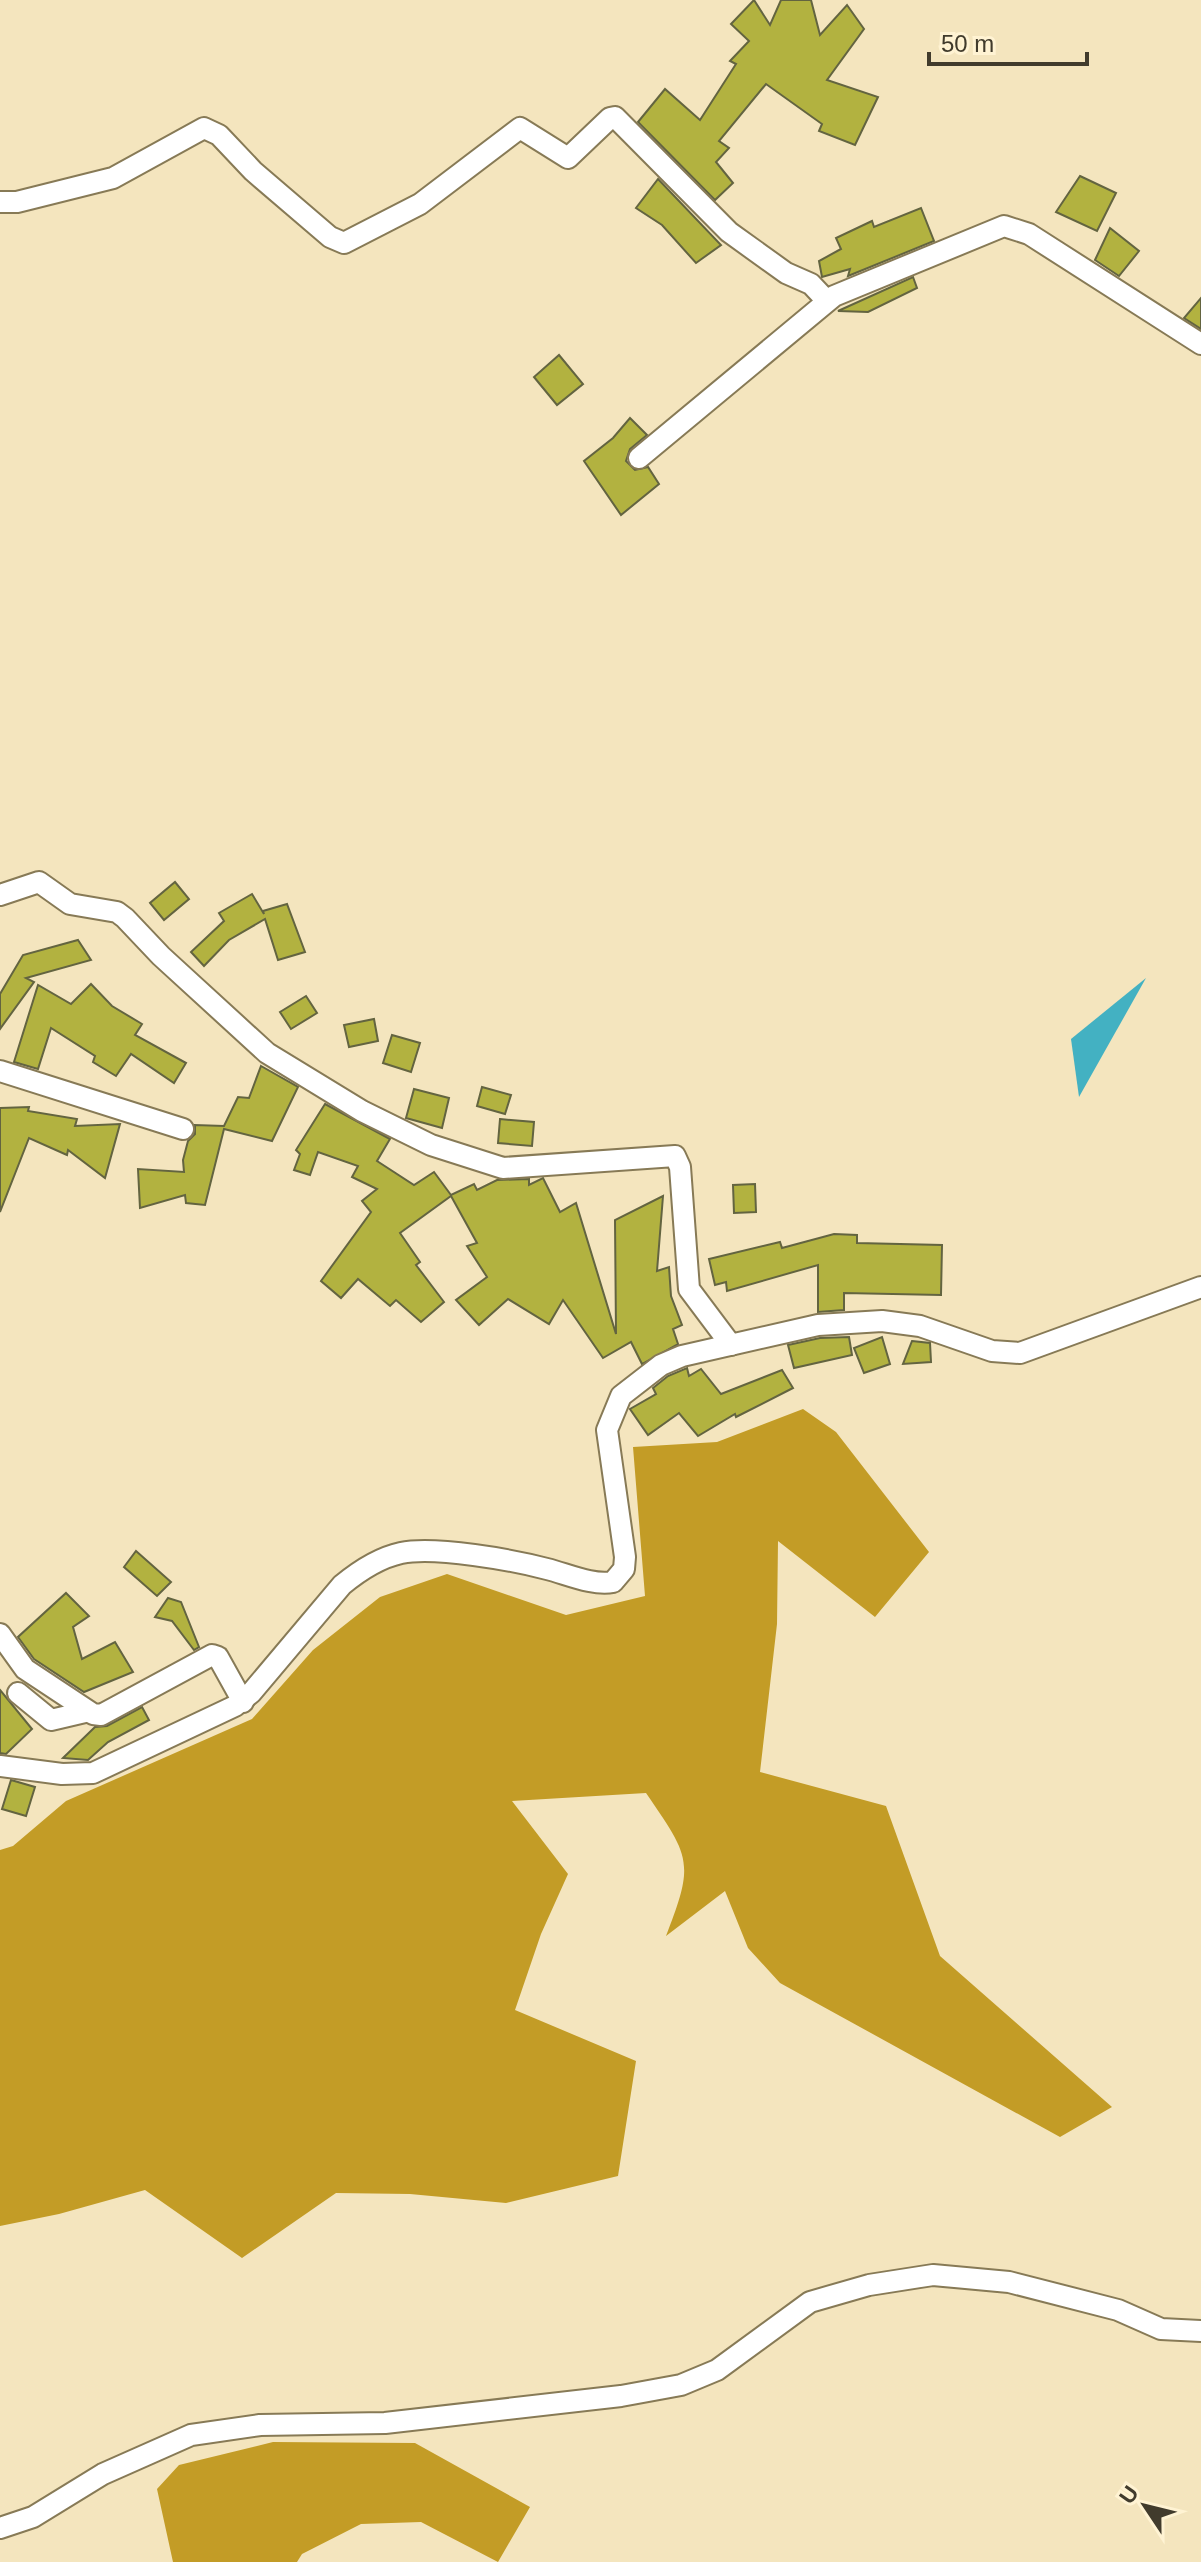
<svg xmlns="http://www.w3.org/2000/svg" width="1201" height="2562" viewBox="0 0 1201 2562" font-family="Arial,sans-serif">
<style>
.forest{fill:#c39c26}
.water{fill:#43b1c2}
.building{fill:#b2b240;stroke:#636440;stroke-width:2}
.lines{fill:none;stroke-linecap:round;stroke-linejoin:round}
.minor-casing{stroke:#877a56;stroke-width:24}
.minor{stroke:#fff;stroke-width:20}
</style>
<rect width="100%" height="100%" fill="#f4e5be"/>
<g class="forest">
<path d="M803,1409L836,1432L929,1552L875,1617L778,1541L777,1624L760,1772L886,1806L940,1956L1112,2107L1060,2137L780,1983L748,1948L725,1891L666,1936C695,1862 690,1857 646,1793L512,1801L568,1874L541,1934L515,2010L636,2061L618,2176L506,2203L410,2194L336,2193L242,2258L145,2190L59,2214L0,2226V1850L13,1846L66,1801L252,1719L313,1650L380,1597L447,1574L566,1615L645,1596L633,1447L717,1442Z"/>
<polygon points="273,2442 415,2443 530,2507 498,2562 421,2522 361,2524 302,2554 297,2562 173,2562 157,2489 179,2465"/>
</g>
<polygon class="water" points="1146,978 1079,1097 1071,1039"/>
<g class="building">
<polygon points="754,0 770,25 781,0 811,0 820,35 847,5 864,29 827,80 878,97 855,145 819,131 822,124 766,84 719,141 729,148 716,162 733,183 715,200 638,122 665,89 700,120 736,64 730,61 749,41 731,24"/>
<polygon points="1080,176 1116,193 1097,231 1056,212"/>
<polygon points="658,179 721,245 696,263 662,225 636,208"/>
<polygon points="921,208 934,241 848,276 850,269 822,277 819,261 841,249 836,238 872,221 874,227"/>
<polygon points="1110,228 1139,251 1119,276 1095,260"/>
<polygon points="913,277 917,288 868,312 838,311"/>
<polygon points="1201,298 1201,329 1184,318"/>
<polygon points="559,355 583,384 557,405 534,377"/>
<polygon points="630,418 647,435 630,449 626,461 635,470 648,467 659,484 621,515 584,461 613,438"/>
<polygon points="175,882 189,899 164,920 150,903"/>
<polygon points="252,894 264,914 263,911 287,904 305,952 278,960 265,919 229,940 204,966 191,952 224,921 219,913"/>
<polygon points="78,940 91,960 26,978 34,982 0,1029 0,994 23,955"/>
<polygon points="91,984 112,1006 142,1024 135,1035 186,1063 174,1083 131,1054 116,1076 93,1062 95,1056 51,1028 38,1069 14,1062 38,985 71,1004"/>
<polygon points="306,996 317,1013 291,1029 280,1012"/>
<polygon points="374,1019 378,1041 349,1047 344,1025"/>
<polygon points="392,1035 420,1043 411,1072 383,1063"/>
<polygon points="261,1066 298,1087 272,1141 224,1129 205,1205 186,1203 185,1195 140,1208 138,1169 184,1172 183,1160 188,1141 195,1134 195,1125 224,1126 238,1097 249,1098"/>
<polygon points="482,1087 511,1095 505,1114 477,1106"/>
<polygon points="414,1089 449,1098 442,1128 406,1118"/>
<polygon points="325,1104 390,1139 377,1161 414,1185 434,1172 451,1195 474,1184 477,1190 497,1180 529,1179 529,1185 543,1178 560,1212 576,1203 616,1334 615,1220 663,1196 657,1271 669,1267 671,1296 682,1325 673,1329 678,1344 642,1364 631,1342 603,1358 563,1300 549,1324 508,1299 479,1325 456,1300 487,1277 467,1246 477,1243 451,1196 400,1233 420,1262 416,1265 444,1302 421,1322 396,1300 390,1306 358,1279 341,1298 321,1281 371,1212 362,1201 377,1189 352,1177 358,1166 318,1152 310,1175 294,1170 300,1154 296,1150"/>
<polygon points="29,1107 28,1111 77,1119 75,1126 120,1124 105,1178 68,1150 67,1155 29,1138 0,1212 0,1108"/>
<polygon points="500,1119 534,1122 532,1146 498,1143"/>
<polygon points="755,1184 756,1212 734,1213 733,1185"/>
<polygon points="834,1234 857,1235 857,1243 942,1245 941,1295 844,1293 844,1310 818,1312 818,1265 727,1291 726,1282 715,1285 709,1259 780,1242 782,1248"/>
<polygon points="849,1337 852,1355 794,1368 788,1345 820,1338"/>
<polygon points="882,1337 890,1364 864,1373 854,1348"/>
<polygon points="912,1341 930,1343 931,1362 903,1364"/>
<polygon points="687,1368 689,1376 701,1369 721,1394 782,1370 793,1388 736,1417 735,1414 698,1436 679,1413 648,1435 630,1409 656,1394 653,1388 668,1376"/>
<polygon points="136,1551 171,1582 157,1596 124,1567"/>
<polygon points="66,1593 89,1616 73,1627 82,1659 115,1642 133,1672 84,1692 34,1659 18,1637"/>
<polygon points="168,1598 181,1602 199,1647 194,1650 172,1621 155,1617"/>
<polygon points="0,1690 32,1729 6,1754 0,1753"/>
<polygon points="142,1707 149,1720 108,1742 88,1760 63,1758 95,1727 107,1726"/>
<polygon points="11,1780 35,1787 26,1816 2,1809"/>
</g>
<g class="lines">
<g class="minor-casing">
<g id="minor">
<polyline points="0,202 17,202 113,178 204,128 219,135 253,171 330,237 344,243 420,204 520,128 568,158 610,118 615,117 729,232 786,273 811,284 827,301"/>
<polyline points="639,458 834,296 1004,226 1029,234 1201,344"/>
<polyline points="0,895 39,882 70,904 117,912 125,918 161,956 267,1053 362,1111 431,1145 503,1168 675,1156 680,1167 689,1289 731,1345"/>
<polyline points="0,1071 183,1129"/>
<polyline points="0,1634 25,1669 93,1714 101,1715 212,1655 218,1657 243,1702"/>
<polyline points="18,1693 51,1720 85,1712"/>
<path d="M0,1766L62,1774L93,1773L235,1706L251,1693L342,1585C359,1571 378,1558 401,1553C435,1546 513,1560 547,1569C567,1574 593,1586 613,1582L624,1569L625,1557L607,1430L621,1396L661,1365L682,1356L818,1325L882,1321L920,1326L992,1351L1020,1353L1201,1287"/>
<polyline points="0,2528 33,2517 103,2474 191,2435 260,2425 385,2423 621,2396 681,2385 717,2370 810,2302 869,2285 933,2275 1009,2282 1118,2310 1161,2329 1201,2331"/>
</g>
</g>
<use href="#minor" class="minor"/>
</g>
<g transform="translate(1145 2506) rotate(305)" stroke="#fff3d3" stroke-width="6" paint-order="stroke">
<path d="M0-6L14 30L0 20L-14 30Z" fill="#413b2c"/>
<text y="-12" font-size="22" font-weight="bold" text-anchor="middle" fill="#413b2c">U</text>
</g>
<path d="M929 52v12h158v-12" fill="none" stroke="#413b2c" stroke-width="4"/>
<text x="941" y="52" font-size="24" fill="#413b2c" stroke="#fff3d3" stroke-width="6" paint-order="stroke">50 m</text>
</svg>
